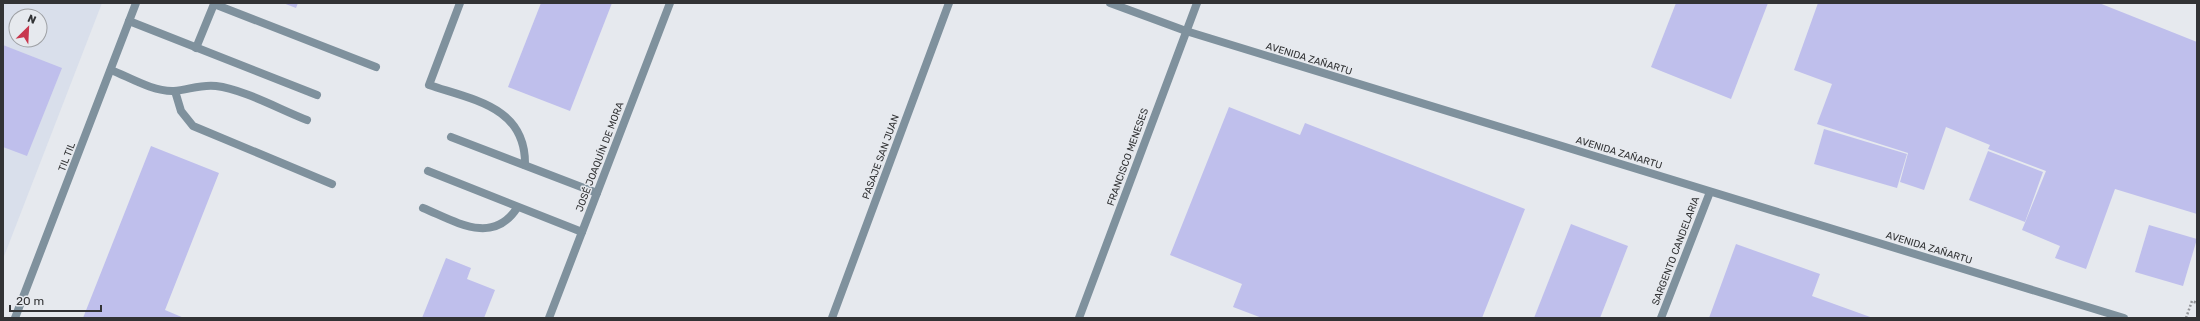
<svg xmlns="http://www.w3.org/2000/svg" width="2200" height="321" viewBox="0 0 2200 321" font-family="Rubik,sans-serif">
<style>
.built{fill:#d9dfeb;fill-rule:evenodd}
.building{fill:#bfbfec}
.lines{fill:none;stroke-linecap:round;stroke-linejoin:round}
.path{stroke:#929498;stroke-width:2.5;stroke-dasharray:2 2;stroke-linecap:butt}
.service{stroke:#7f919d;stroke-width:8}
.minor{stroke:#7f919d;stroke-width:8}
.tertiary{stroke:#7f919d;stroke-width:8}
.labels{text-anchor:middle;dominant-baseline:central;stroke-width:3;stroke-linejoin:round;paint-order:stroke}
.street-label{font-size:10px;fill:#323335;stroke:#e6e9ee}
</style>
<rect width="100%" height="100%" fill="#e6e9ee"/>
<path class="built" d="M3,3H102L3,259ZM16,16H40V40H16Z"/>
<g class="building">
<polygon points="283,3 298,3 296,8"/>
<polygon points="541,3 612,3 570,111 508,87"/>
<polygon points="1676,3 1768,3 1731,99 1651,67"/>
<polygon points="1818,3 2099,3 2197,42 2197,214 2115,189 2086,269 2055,258 2060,246 2022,230 2046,171 1988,149 1990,145 1946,127 1924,190 1900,182 1908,153 1817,124 1832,84 1794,70"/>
<polygon points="3,45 62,68 27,156 3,147"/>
<polygon points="1229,107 1300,135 1305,123 1525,209 1482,318 1262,318 1233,307 1242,284 1170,255"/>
<polygon points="1824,129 1907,154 1897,188 1814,164"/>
<polygon points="151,146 219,173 165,310 184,318 83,318"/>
<polygon points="1988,151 2043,172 2025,222 1969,200"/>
<polygon points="1571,224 1628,246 1600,318 1534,318"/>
<polygon points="2149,225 2197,239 2183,286 2135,272"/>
<polygon points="1736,244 1820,274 1812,296 1873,318 1709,318"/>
<polygon points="446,258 471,268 467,279 495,290 484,318 422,318"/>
</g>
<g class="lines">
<polyline class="path" points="2186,318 2192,301 2197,303"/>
<g class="service">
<path d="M460,3L429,85C474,100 526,107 525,165"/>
<polyline points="129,21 317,95"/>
<polyline points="196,48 214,4 376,67"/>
<path d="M111,70C129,77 153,92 174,91C188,90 201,84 216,86C243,89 281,110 307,120"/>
<polyline points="175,91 181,111 193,126 332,184"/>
<polyline points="451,137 597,193"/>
<polyline points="428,171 582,232"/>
<path d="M423,208C455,221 492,246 517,208"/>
</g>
<g class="minor">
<polyline points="1110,3 1186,31 2124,318"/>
<polyline points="549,318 670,3"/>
<polyline points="832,318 949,3"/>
<polyline points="1079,318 1197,3"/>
<polyline points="1661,318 1710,192"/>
</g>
<polyline class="tertiary" points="15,318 136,3"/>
</g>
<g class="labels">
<g class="street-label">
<text transform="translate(1309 59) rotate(17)">AVENIDA ZAÑARTU</text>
<text transform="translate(1619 153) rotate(17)">AVENIDA ZAÑARTU</text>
<text transform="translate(67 157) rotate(-69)">TIL TIL</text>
<text transform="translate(600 157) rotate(-69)">JOSÉ JOAQUÍN DE MORA</text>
<text transform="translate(881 157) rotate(-70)">PASAJE SAN JUAN</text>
<text transform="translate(1128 157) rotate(-70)">FRANCISCO MENESES</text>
<text transform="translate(1929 248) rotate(17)">AVENIDA ZAÑARTU</text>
<text transform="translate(1676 251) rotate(-69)">SARGENTO CANDELARIA</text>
</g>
</g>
<rect width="2200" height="321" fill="none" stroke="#323335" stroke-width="8"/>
<g transform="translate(28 28) rotate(24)"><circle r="19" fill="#e6e9ee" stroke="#9ea0a4"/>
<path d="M0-3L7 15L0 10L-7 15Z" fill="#c8374e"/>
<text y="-6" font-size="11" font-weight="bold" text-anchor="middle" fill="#323335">N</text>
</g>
<path d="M10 305v6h91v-6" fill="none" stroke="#323335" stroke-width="2"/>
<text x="16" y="305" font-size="12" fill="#323335" stroke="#e6e9ee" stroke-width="3" paint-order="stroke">20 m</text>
</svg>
